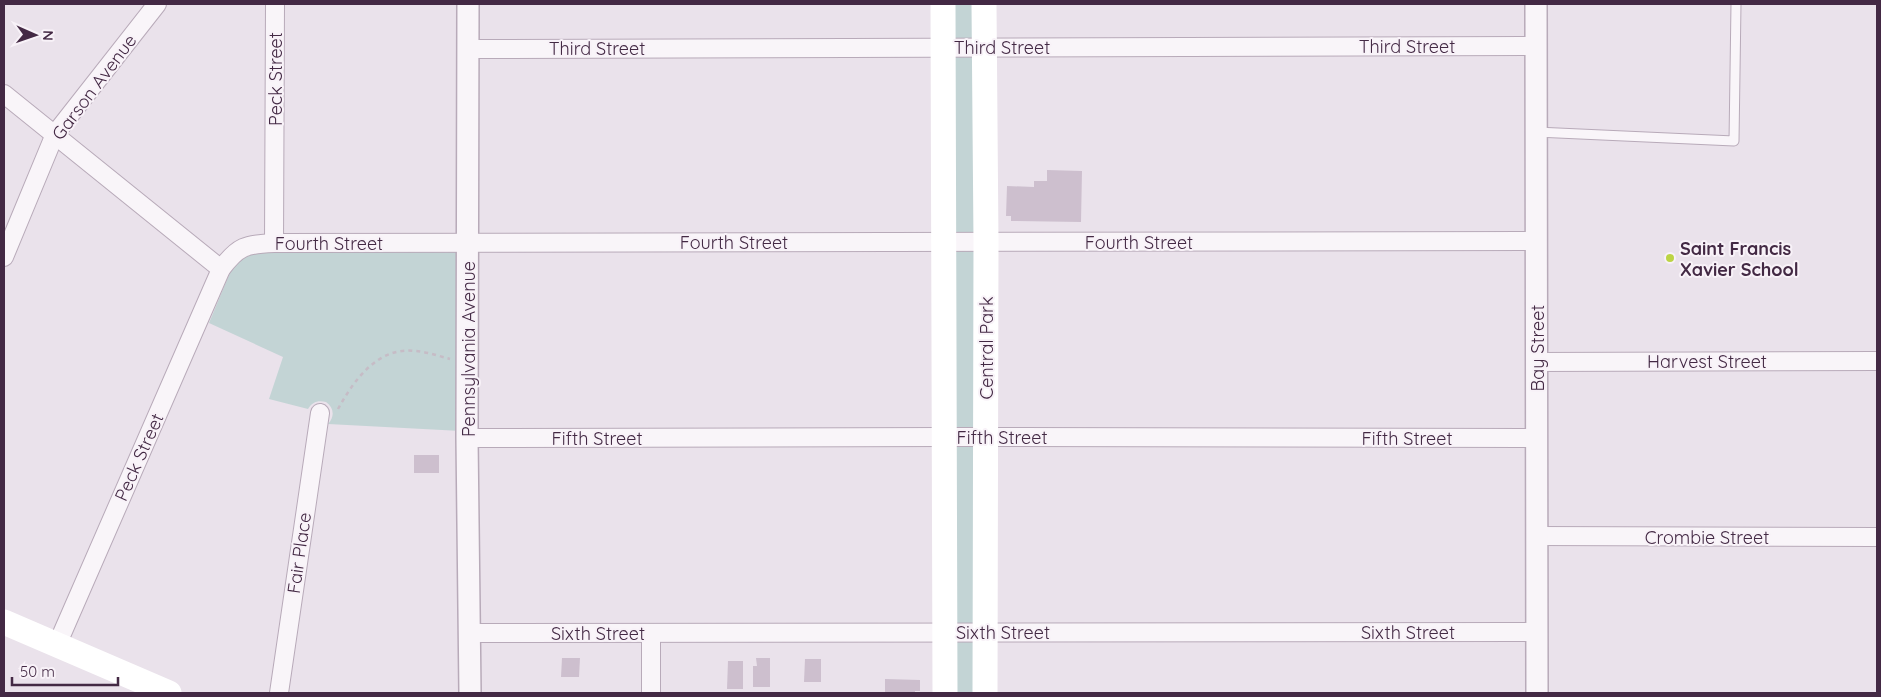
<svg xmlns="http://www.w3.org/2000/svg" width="1881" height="697" viewBox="0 0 1881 697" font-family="Quicksand,sans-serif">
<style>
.green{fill:#c3d4d5}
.building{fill:#cdbfce}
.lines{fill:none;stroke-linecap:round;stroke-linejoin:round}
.service-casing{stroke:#b8aab9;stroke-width:11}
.minor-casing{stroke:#b8aab9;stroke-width:20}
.tertiary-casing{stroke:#b8aab9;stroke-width:24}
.path{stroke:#c6bcc6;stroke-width:2.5;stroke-dasharray:4 4;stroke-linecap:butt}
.service{stroke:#f9f5f9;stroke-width:9}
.minor{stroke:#f9f5f9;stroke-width:18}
.tertiary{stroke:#f9f5f9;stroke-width:21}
.secondary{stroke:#fff;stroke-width:25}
.poi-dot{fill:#bcd444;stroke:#f8f2f8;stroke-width:2}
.labels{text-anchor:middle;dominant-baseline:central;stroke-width:4;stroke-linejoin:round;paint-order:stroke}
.street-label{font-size:18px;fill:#432944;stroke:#f8f2f8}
.poi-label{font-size:18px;font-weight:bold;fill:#432944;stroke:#f8f2f8;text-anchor:start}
</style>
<rect width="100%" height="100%" fill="#eae2eb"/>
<g class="green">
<rect x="951" y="4" width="27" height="689"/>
<path d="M243,251L457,252L461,431L328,424C335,416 334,408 326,402C318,400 312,402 308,409L269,399L283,357L209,323L236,258Z"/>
</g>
<g class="building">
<polygon points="1047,170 1082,171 1081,222 1011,221 1011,216 1006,216 1007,186 1034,187 1034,181 1047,181"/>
<rect x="414" y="455" width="25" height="18"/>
<polygon points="562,658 580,658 579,677 561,677"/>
<polygon points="756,658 770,658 770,687 753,687 753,666 757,666"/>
<polygon points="805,659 821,659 821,682 804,682"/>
<polygon points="728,661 743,661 743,689 727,689"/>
<polygon points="885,679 920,680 920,691 915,691 915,693 885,693"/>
</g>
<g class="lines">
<g class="service-casing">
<polyline id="service" points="1536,132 1734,141 1736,4"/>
</g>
<g class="minor-casing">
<g id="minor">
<polyline points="468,49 1535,46"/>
<polyline points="4,94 221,269"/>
<polyline points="274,243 275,4"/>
<polyline points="4,257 55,134 157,4"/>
<polyline points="1536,362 1877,361"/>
<polyline points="467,438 944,437 1537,438"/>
<polyline points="1537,536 1877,537"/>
<polyline points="470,633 1537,632"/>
<polyline points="651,633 651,693"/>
<path d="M57,645L221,269C238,246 246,244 274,243L1537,241"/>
<polyline points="279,693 320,413"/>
</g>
</g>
<g class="tertiary-casing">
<g id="tertiary">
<polyline points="468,4 467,438 470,693"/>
<polyline points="1536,4 1537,693"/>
</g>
</g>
<path class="path" d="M338,409C354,380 378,346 416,351C427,352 439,356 450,359"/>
<use href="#service" class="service"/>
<use href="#minor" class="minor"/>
<use href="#tertiary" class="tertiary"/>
<g class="secondary">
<polyline points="943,4 945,693"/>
<polyline points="984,4 986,242 985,693"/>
<polyline points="4,622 169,693"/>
</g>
</g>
<circle class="poi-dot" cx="1670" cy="258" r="5"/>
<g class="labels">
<g class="street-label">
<text x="1407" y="46">Third Street</text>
<text x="1002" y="47">Third Street</text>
<text x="597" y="48">Third Street</text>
<text transform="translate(275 79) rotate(-90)">Peck Street</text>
<text transform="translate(94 87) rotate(-53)">Garson Avenue</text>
<text x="734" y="242">Fourth Street</text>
<text x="1139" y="242">Fourth Street</text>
<text x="329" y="243">Fourth Street</text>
<text transform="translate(986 348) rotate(-90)">Central Park</text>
<text transform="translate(1537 348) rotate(-90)">Bay Street</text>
<text transform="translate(468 349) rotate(-90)">Pennsylvania Avenue</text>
<text x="1707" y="361">Harvest Street</text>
<text x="1002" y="437">Fifth Street</text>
<text x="597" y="438">Fifth Street</text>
<text x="1407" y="438">Fifth Street</text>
<text transform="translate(139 457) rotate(-66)">Peck Street</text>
<text x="1707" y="537">Crombie Street</text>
<text transform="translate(299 553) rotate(-82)">Fair Place</text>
<text x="1003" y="632">Sixth Street</text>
<text x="1408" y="632">Sixth Street</text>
<text x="598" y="633">Sixth Street</text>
</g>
<g class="poi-label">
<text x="1680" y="248">Saint Francis<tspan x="1680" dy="21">Xavier School</tspan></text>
</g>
</g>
<rect width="1881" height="697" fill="none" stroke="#432944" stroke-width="10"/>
<g transform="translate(35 35) rotate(92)" stroke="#f8f2f8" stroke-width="4" paint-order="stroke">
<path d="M0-4L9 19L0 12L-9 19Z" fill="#432944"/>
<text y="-8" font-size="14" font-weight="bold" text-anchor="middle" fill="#432944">N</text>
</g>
<path d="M12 677v8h106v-8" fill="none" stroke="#432944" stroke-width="2.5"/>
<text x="20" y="677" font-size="15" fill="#432944" stroke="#f8f2f8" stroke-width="4" paint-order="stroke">50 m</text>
</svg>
